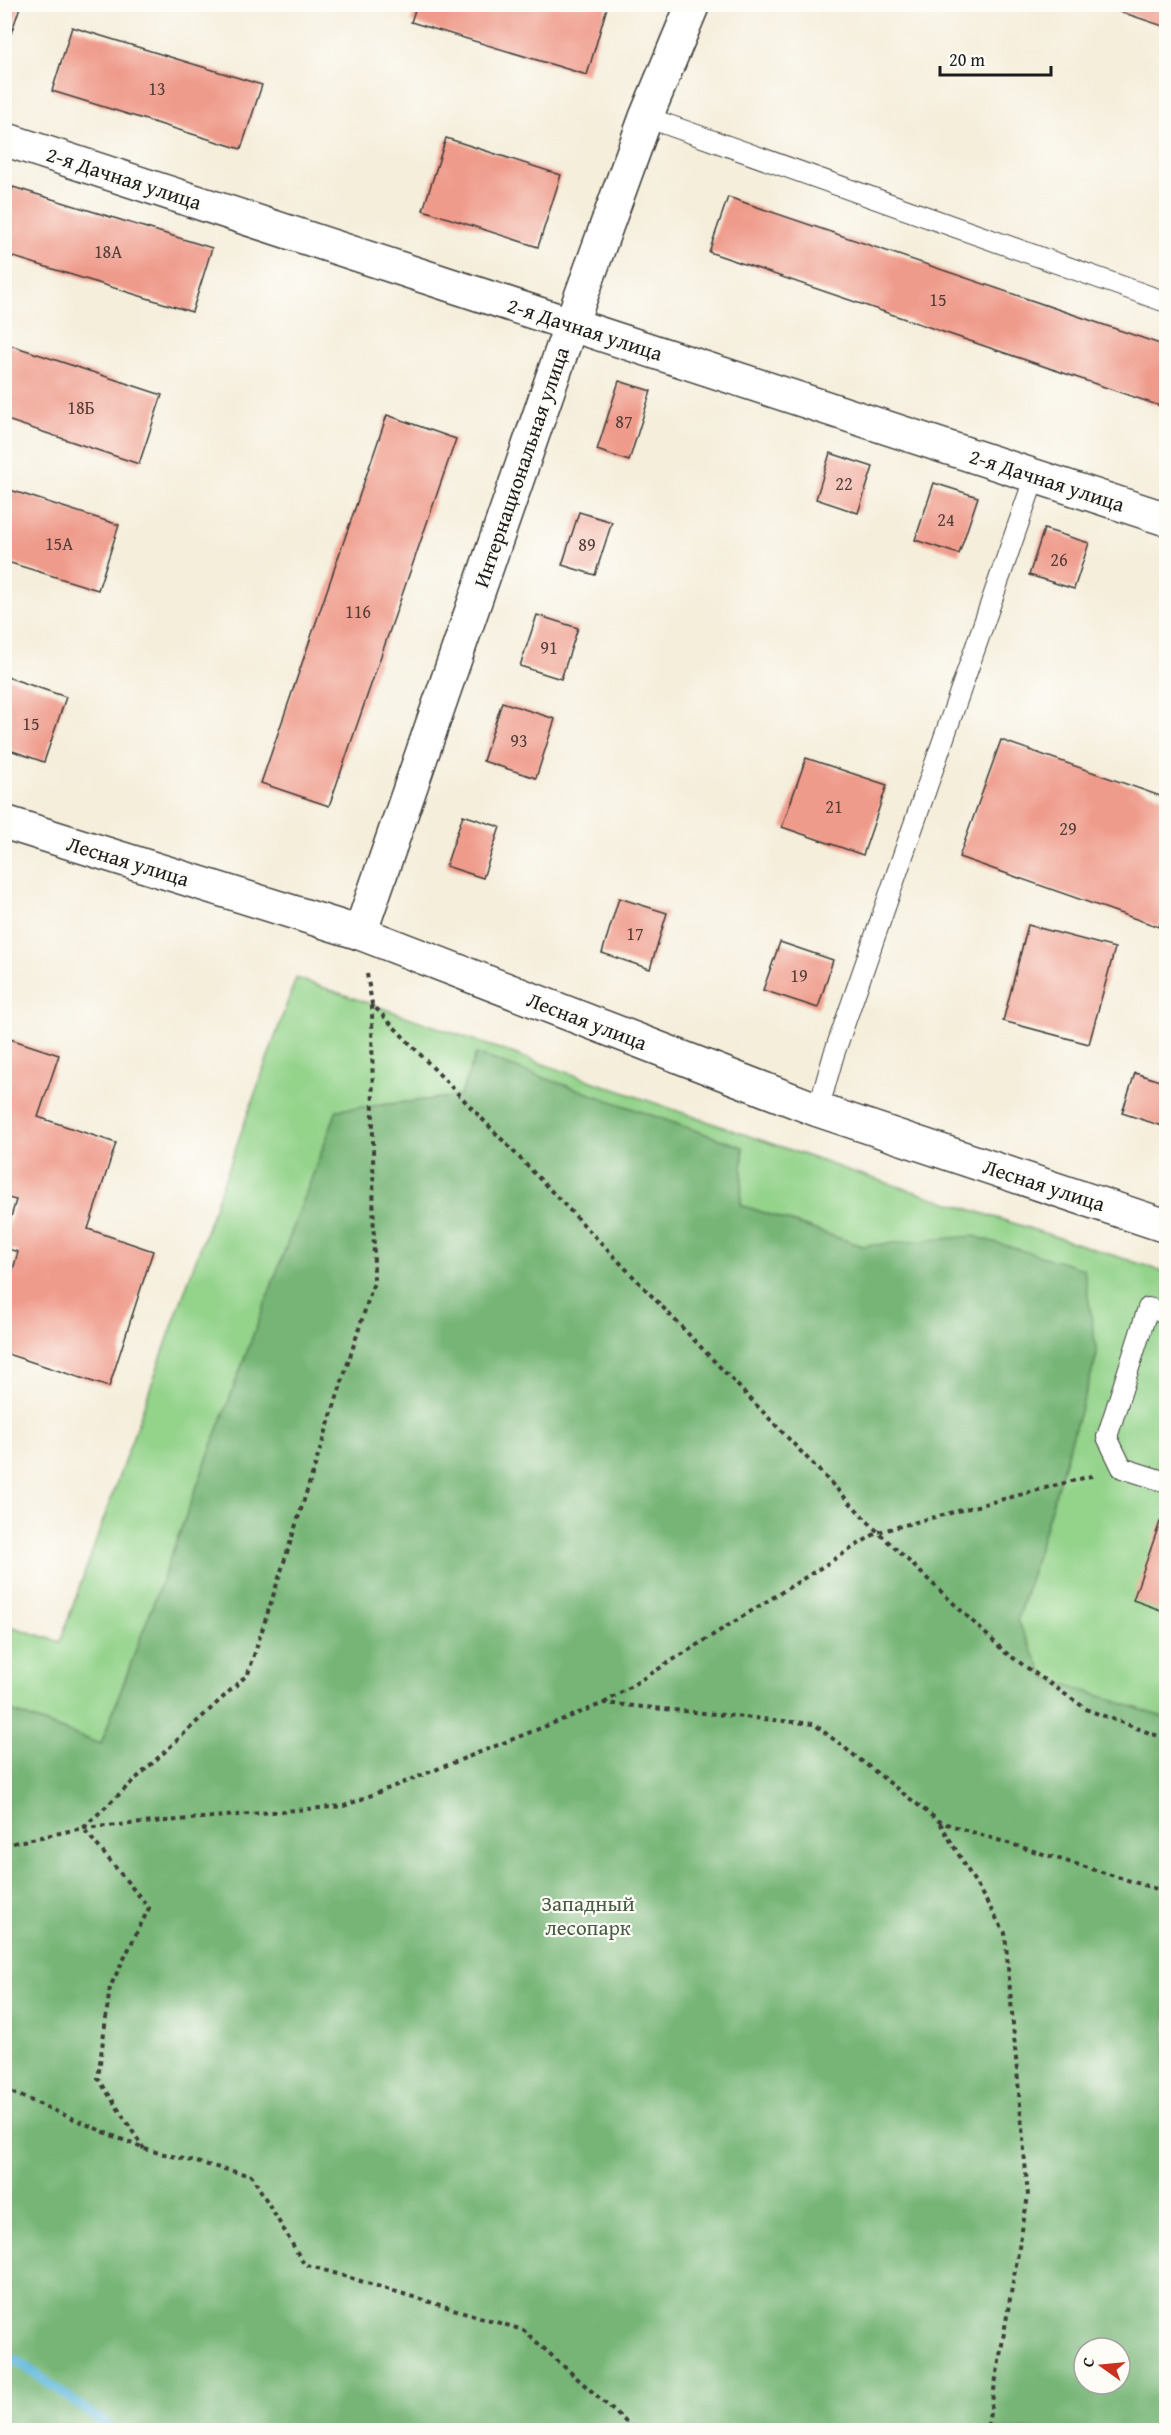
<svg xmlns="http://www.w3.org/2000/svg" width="1171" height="2435" viewBox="0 0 1171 2435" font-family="'Gentium Book Plus',serif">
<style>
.green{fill:#93d38a;stroke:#587853;stroke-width:1.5}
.forest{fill:#76b576;stroke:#496849;stroke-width:1.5;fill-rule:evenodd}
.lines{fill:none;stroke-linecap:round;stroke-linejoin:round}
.stream{stroke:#5cb6da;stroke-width:10}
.building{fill:#ef9b8b}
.service-casing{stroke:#3d3c39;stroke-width:22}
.minor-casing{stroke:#3d3c39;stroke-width:36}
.tertiary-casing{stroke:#3d3c39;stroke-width:36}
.path{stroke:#3d3c39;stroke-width:4;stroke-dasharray:4.5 4.5;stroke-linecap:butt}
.service{stroke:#fff;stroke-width:20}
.minor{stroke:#fff;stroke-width:33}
.tertiary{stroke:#fff;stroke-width:33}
.labels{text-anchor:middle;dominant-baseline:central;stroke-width:4.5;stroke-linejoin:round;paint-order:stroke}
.number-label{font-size:18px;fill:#513c38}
.street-label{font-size:21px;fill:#1c1c1c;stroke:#fdfcf7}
.park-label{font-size:21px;fill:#465c42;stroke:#fdfcf7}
</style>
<rect width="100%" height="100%" fill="#fdfcf7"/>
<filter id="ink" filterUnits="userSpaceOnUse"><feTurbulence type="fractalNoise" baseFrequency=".0167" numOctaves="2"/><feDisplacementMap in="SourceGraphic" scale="12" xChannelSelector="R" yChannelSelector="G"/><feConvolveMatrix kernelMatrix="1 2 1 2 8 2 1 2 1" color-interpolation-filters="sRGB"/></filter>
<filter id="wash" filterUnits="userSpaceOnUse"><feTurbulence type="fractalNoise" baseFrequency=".008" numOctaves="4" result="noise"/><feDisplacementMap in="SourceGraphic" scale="24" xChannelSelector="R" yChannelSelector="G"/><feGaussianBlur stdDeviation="1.35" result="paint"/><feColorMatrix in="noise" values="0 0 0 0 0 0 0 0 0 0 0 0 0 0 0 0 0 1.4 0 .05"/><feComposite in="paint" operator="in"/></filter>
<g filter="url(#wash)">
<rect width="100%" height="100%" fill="#f5eedb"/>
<polygon class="green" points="296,978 853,1172 1166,1272 1166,1718 1046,1678 1017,1621 1097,1355 974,1237 862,1246 741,1205 743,1147 476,1054 460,1096 337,1110 101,1744 5,1709 4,1624 60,1642"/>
<path class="forest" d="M476,1054L743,1147L741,1205L862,1246L974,1236L1084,1269L1097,1355L1017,1621L1046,1678L1166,1718V2430H5V1709L101,1744L337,1110L460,1096ZM1084,2348H1120V2384H1084Z"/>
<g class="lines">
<polyline class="stream" points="4,2365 16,2360 114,2430"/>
</g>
<g id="blocks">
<g class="building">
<polygon points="4,4 21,4 5,51 4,51"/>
<polygon points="417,4 608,4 587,75 411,22"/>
<polygon points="1100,4 1166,4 1166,27 1100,5"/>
<polygon points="72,27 262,85 241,149 52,91"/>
<polygon points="446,138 561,175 538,247 423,210"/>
<polygon points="13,187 212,248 192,312 4,254 4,215"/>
<polygon points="728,197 1166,346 1166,408 709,252"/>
<polygon points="4,343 162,395 139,464 4,419"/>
<polygon points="619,381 651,391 629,461 597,450"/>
<polygon points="387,415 456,439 329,806 261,783"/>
<polygon points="830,453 873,467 858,513 816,499"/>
<polygon points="934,483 978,497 959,554 915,540"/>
<polygon points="4,488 119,525 98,590 4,561"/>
<polygon points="579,512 612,522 595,575 562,565"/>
<polygon points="1044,529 1089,543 1074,589 1029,575"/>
<polygon points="537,615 578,628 561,679 520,666"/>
<polygon points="4,676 66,697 44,762 4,748"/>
<polygon points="502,702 555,719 536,778 483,761"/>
<polygon points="1001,740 1166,798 1166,905 1159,927 959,857"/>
<polygon points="806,758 887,785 863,855 782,827"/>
<polygon points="463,815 500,827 483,878 446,866"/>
<polygon points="619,898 667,913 650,969 602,953"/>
<polygon points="1028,925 1115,948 1089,1044 1003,1021"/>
<polygon points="780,942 833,960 818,1008 763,990"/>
<polygon points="4,1037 59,1055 38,1117 116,1143 88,1229 153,1251 109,1387 4,1353 4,1278 10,1280 18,1252 5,1248 5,1237 16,1200 4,1197"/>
<polygon points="1135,1073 1166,1083 1165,1127 1122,1113"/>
<polygon points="1160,1522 1166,1524 1166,1612 1133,1600"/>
</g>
</g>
</g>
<g filter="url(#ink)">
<use href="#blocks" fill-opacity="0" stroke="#3d3c39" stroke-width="1.5"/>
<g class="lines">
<g class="service-casing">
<g id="service">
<polyline points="646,117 1166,302"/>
<polyline points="818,1110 834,1054 1035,476"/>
<polyline points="1166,1313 1148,1308 1107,1437 1122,1468 1166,1482"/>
</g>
</g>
<g class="minor-casing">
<g id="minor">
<polyline points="4,139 1166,519"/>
<polyline points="360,933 571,324 646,117 693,4"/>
</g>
</g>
<g class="tertiary-casing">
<polyline id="tertiary" points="4,822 360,933 818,1110 1166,1226"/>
</g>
<g class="path">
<polyline points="367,974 372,1004 878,1532 1006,1653 1088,1710 1166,1739"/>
<polyline points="604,1703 878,1532 1095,1475"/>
<polyline points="940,1823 1005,1933 1028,2196 987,2430"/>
<polyline points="4,1845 83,1828 344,1806 604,1703 814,1724 940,1822 1166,1892"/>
<polyline points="4,2089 144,2149 252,2176 304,2264 523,2330 635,2430"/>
<polyline points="144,2149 98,2078 110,1987 149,1908 83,1828 248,1674 374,1282 372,1004"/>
</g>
<use href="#service" class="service"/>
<use href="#minor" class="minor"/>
<use href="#tertiary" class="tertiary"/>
</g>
</g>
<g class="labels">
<g class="number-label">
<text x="157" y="88">13</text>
<text x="108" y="251">18А</text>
<text x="938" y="299">15</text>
<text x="81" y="407">18Б</text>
<text x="624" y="421">87</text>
<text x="844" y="483">22</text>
<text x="946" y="519">24</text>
<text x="59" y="543">15А</text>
<text x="587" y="544">89</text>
<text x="1059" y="559">26</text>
<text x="358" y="611">116</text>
<text x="549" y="647">91</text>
<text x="31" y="723">15</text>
<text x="519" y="740">93</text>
<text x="834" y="806">21</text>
<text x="1068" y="828">29</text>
<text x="635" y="933">17</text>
<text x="799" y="975">19</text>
</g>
<g class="street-label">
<text transform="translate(124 178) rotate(18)">2-я Дачная улица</text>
<text transform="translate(585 329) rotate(18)">2-я Дачная улица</text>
<text transform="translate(521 467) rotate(-71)">Интернациональная улица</text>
<text transform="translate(1047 480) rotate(18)">2-я Дачная улица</text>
<text transform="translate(128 861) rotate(17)">Лесная улица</text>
<text transform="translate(587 1021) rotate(21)">Лесная улица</text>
<text transform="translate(1044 1185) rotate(18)">Лесная улица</text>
</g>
<g class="park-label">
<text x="588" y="1903">Западный<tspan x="588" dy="24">лесопарк</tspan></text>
</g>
</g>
<rect width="1171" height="2435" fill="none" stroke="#fdfcf7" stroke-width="24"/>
<g transform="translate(1102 2366) rotate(285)"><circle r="28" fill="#fdfcf7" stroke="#a3a29f" stroke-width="1.5"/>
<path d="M0-4.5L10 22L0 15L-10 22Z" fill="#c8321e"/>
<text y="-9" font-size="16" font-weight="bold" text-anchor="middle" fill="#1c1c1c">С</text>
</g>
<path d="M940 66v9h111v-9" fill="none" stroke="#1c1c1c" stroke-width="3"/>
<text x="949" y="66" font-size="18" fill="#1c1c1c" stroke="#fdfcf7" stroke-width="4.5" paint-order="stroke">20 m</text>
</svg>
